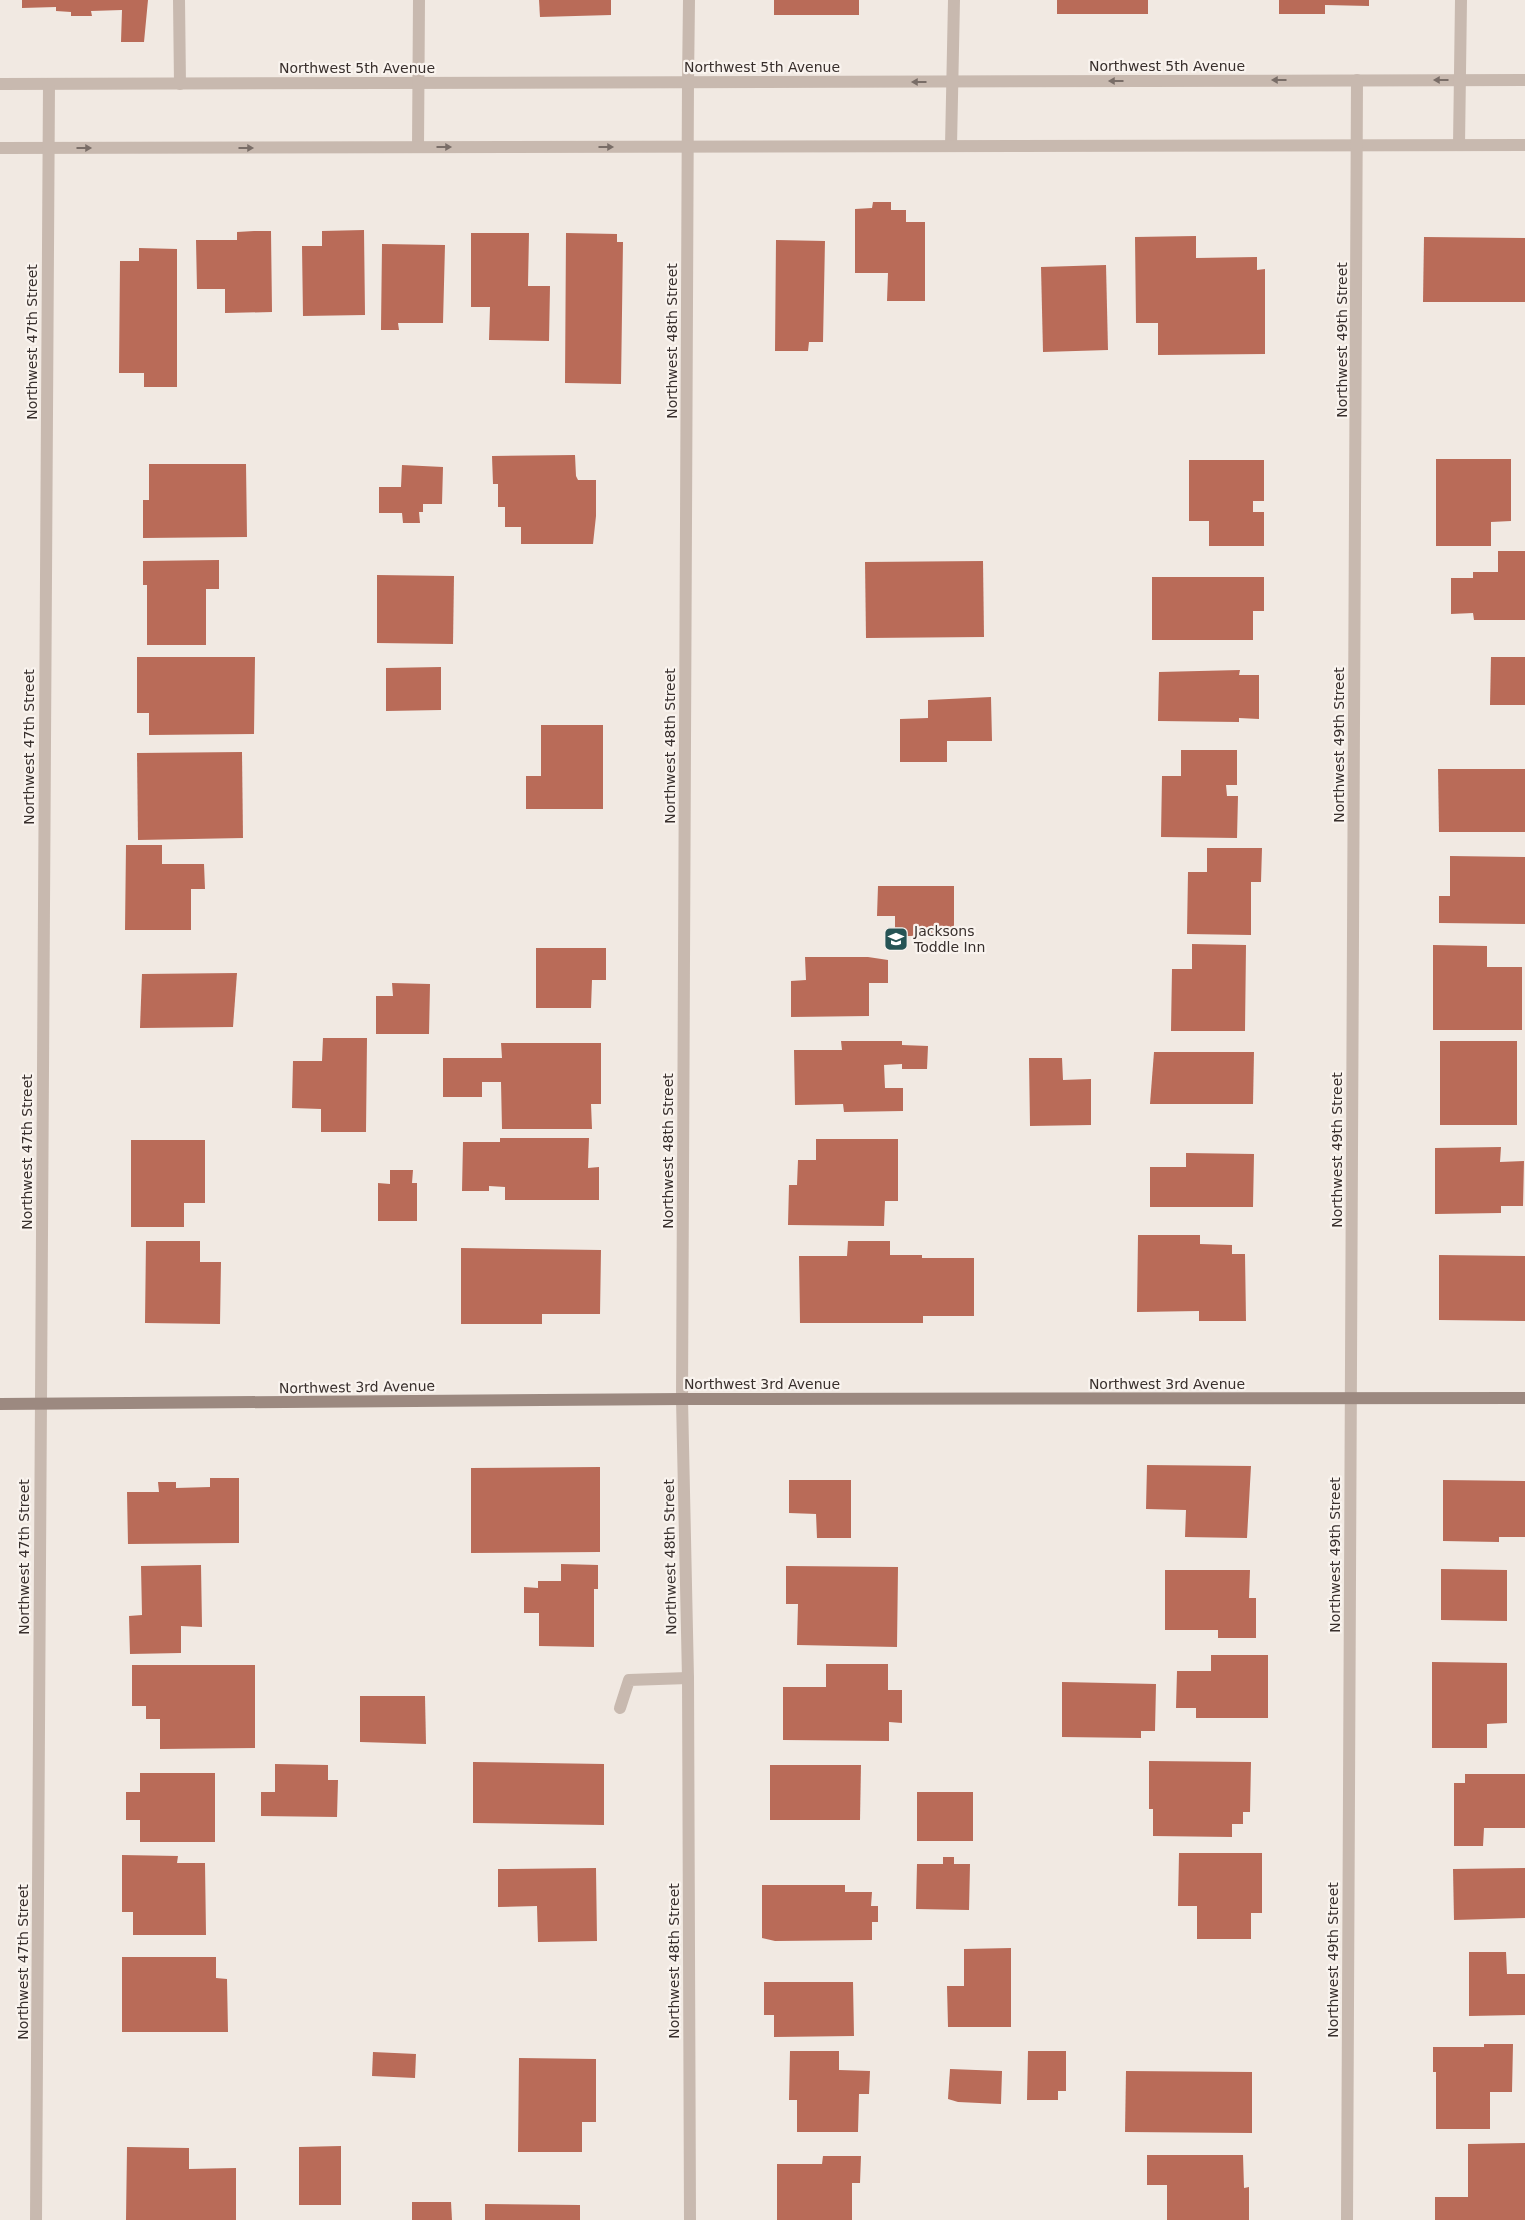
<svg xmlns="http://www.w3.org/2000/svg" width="1525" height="2220" viewBox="0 0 1525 2220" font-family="'DejaVu Sans',sans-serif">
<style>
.building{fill:#b96b58}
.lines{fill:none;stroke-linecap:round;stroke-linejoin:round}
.lane{stroke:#c8b9af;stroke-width:12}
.street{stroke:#c8b9af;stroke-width:12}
.secondary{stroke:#9c8980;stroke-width:12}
.oneway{fill:#796d67}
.labels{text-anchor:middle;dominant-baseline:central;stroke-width:4.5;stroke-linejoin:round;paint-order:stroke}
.street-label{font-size:14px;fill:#382f2c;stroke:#f9f3ee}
.poi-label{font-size:14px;fill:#382f2c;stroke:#f9f3ee;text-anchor:start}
</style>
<rect width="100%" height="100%" fill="#f1e9e2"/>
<g class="building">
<polygon points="22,0 148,0 144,42 121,42 122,10 91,11 92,16 71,16 71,12 56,11 56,7 22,8"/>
<polygon points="539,0 611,0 611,15 540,17"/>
<rect x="774" y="0" width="85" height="15"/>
<rect x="1057" y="0" width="91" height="14"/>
<polygon points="1279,0 1369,0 1369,6 1325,5 1325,14 1279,14"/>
<polygon points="873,202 891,202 891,210 906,210 906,222 925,222 925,301 887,301 888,273 855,273 855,209 872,208"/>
<polygon points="364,230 365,315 303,316 302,246 322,246 322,231"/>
<polygon points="254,231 271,231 272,312 225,313 225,289 197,289 196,240 237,240 237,232"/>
<polygon points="471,233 529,233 528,286 550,286 549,341 489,340 490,307 471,307"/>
<polygon points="566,233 617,234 617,242 623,242 621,384 565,383"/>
<polygon points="1196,236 1196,258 1257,257 1257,270 1265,269 1265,354 1158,355 1158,323 1136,323 1135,237"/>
<polygon points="1424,237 1525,238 1525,302 1423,302"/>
<polygon points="776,240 825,241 823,342 809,342 808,351 775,351"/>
<polygon points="382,244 445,245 443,323 398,323 399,330 381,330"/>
<polygon points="139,248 177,249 177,387 144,387 144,373 119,373 120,261 139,261"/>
<polygon points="1106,265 1108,350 1043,352 1041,267"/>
<polygon points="575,455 576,476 578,480 596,480 596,516 593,544 521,544 521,527 505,527 505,507 498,507 498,484 493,484 492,456"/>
<polygon points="1436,459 1511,459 1511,521 1491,522 1491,546 1436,546"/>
<polygon points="1189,460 1264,460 1264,501 1253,501 1253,512 1264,512 1264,546 1209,546 1209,521 1189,521"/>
<polygon points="149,464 246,464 247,537 143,538 143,500 149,500"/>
<polygon points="402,465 443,467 442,504 423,504 423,512 419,512 420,523 403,523 402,513 379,513 379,487 401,487"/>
<polygon points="1498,551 1525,551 1525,620 1474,620 1473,613 1451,614 1451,578 1473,578 1473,572 1498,572"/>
<polygon points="219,560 219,589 206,589 206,645 147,645 147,585 143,585 143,561"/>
<polygon points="983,561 984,637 866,638 865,562"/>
<polygon points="377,575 454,576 453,644 377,643"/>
<polygon points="1152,577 1264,577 1264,611 1253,611 1253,640 1152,640"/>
<polygon points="137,657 255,657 254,734 149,735 149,713 137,713"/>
<polygon points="1491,657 1525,657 1525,705 1490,705"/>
<polygon points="441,667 441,710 386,711 386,668"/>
<polygon points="1240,670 1239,675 1259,675 1259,719 1239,718 1239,722 1158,721 1159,672"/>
<polygon points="991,697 992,741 947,741 947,762 900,762 900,719 928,718 928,700"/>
<polygon points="541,725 603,725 603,809 526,809 526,776 541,776"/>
<polygon points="1181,750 1237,750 1237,785 1226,785 1227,796 1238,796 1237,838 1161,837 1162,776 1181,776"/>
<polygon points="242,752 243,838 138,840 137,753"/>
<polygon points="1438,769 1525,769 1525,832 1439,832"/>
<polygon points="126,845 162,845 162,864 204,864 205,889 191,889 191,930 125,930"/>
<polygon points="1207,848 1262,848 1261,882 1251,882 1251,935 1187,934 1188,872 1207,872"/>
<polygon points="1450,856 1525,857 1525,924 1439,923 1439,896 1450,896"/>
<polygon points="878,886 954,886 954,936 895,936 895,916 877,916"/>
<polygon points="1192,944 1246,945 1245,1031 1171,1031 1172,969 1192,969"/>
<polygon points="1433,945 1487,946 1487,967 1522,967 1522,1030 1433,1030"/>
<polygon points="536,948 606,948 606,980 592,980 591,1008 536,1008"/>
<polygon points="805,957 868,957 888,960 888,983 869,983 869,1016 791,1017 791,981 806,980"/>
<polygon points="237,973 233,1027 140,1028 142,974"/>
<polygon points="392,983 430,984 429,1034 376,1034 376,996 393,996"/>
<polygon points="323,1038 367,1038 366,1132 321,1132 321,1109 292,1108 293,1061 322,1061"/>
<polygon points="841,1041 902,1041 902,1045 928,1046 927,1069 902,1069 902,1064 884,1065 885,1088 903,1088 903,1111 844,1112 843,1104 795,1105 794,1050 842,1050"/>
<rect x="1440" y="1041" width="77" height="84"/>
<polygon points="501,1043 601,1043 601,1104 591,1104 592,1129 502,1129 501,1082 482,1082 482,1097 443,1097 443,1058 502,1058"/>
<polygon points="1154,1052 1254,1052 1253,1104 1150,1104"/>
<polygon points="1029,1058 1062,1058 1063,1080 1091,1079 1091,1125 1030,1126"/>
<polygon points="500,1138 589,1138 588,1168 599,1167 599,1200 505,1200 505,1187 489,1186 489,1191 462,1191 463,1142 500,1142"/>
<polygon points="816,1139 898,1139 898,1201 885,1201 884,1226 788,1225 789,1185 797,1185 798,1160 816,1160"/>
<polygon points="131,1140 205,1140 205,1203 184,1203 184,1227 131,1227"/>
<polygon points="1501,1147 1500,1162 1524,1161 1523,1206 1501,1206 1501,1213 1435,1214 1435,1148"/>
<polygon points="1186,1153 1254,1154 1253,1207 1150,1207 1150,1167 1186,1167"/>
<polygon points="390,1170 413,1170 412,1183 417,1183 417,1221 378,1221 378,1183 390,1184"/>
<polygon points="1138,1235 1200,1235 1200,1244 1232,1245 1232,1254 1245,1254 1246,1321 1199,1321 1199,1311 1137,1312"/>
<polygon points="146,1241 200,1241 200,1262 221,1262 220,1324 145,1323"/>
<polygon points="848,1241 890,1241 890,1255 922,1255 922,1258 974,1258 974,1316 923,1316 923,1323 800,1323 799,1256 847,1256"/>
<polygon points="461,1248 601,1250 600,1314 542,1314 542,1324 461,1324"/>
<polygon points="1439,1255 1525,1256 1525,1321 1439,1320"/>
<polygon points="1147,1465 1251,1466 1247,1538 1185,1537 1186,1510 1146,1509"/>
<polygon points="600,1467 600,1552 471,1553 471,1468"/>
<polygon points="210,1478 239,1478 239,1543 128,1544 127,1492 159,1492 158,1482 176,1482 176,1488 210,1487"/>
<polygon points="789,1480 851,1480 851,1538 817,1538 816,1514 789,1513"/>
<polygon points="1443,1480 1525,1481 1525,1537 1499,1537 1499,1542 1443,1541"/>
<polygon points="561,1564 598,1565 598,1589 594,1589 594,1647 539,1646 539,1613 524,1613 524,1587 538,1588 538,1581 561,1581"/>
<polygon points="201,1565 202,1627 181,1626 181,1653 130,1654 129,1616 142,1615 141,1566"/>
<polygon points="786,1566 898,1567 897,1647 797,1645 798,1604 786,1604"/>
<polygon points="1441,1569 1507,1570 1507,1621 1441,1620"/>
<polygon points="1165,1570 1250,1570 1249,1598 1256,1598 1256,1638 1218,1638 1218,1630 1165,1630"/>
<polygon points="1211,1655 1268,1655 1268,1718 1196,1718 1196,1708 1176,1708 1177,1671 1211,1671"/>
<polygon points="1432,1662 1507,1663 1507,1723 1487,1724 1487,1748 1432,1748"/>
<polygon points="826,1664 888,1664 888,1690 902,1690 902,1723 889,1722 889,1741 783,1740 783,1687 826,1687"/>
<polygon points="132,1665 255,1665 255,1748 160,1749 160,1719 146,1719 146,1706 132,1706"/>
<polygon points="1062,1682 1156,1684 1155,1731 1141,1731 1141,1738 1062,1737"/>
<polygon points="360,1696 425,1696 426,1744 360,1742"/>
<polygon points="1149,1761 1251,1762 1250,1812 1243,1812 1243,1824 1232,1824 1232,1837 1153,1836 1153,1809 1149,1809"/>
<polygon points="473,1762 604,1764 604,1825 473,1823"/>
<polygon points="275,1764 328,1765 328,1780 338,1780 337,1817 261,1816 261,1792 275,1792"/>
<polygon points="770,1765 861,1765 860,1820 770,1820"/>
<polygon points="140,1773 215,1773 215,1842 140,1842 140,1820 126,1820 126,1792 140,1792"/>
<polygon points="1465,1774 1525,1774 1525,1828 1484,1828 1483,1846 1454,1846 1454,1783 1465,1783"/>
<rect x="917" y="1792" width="56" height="49"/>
<polygon points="1179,1853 1262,1853 1262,1913 1251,1913 1251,1939 1197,1939 1197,1906 1178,1906"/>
<polygon points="122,1855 178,1856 177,1863 205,1863 206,1935 133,1935 133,1912 122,1912"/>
<polygon points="943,1857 954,1857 954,1864 970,1864 969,1910 916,1909 917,1864 943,1864"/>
<polygon points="596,1868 597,1941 538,1942 537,1906 498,1907 498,1869"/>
<polygon points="1525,1868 1525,1918 1454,1920 1453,1869"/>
<polygon points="762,1885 845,1885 845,1892 872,1892 871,1906 878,1906 878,1922 872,1922 872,1940 775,1941 762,1938"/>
<polygon points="1011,1948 1011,2027 948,2027 947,1986 964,1986 964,1949"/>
<polygon points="1469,1952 1506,1952 1507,1974 1525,1974 1525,2015 1469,2016"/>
<polygon points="122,1957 216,1957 216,1978 227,1979 228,2032 122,2032"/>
<polygon points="764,1982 853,1982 854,2036 774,2037 774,2015 764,2015"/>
<polygon points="1484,2044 1513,2044 1512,2092 1490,2092 1490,2129 1436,2129 1436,2072 1433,2072 1433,2047 1484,2047"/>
<polygon points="790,2051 839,2051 839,2070 870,2071 869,2094 859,2094 858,2132 797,2132 797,2100 789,2100"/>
<polygon points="1028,2051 1066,2051 1066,2091 1058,2091 1058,2100 1027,2100"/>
<polygon points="373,2052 416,2054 415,2078 372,2076"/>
<polygon points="519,2058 596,2059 596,2122 582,2122 582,2152 518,2152"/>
<polygon points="950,2069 1002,2071 1001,2104 958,2102 948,2099"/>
<polygon points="1126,2071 1252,2072 1252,2133 1125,2132"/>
<polygon points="1525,2143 1525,2220 1435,2220 1435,2197 1468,2197 1468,2144"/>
<polygon points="341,2146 341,2205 299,2205 299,2147"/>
<polygon points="127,2147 189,2148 189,2169 236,2168 236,2220 126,2220"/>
<polygon points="1147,2155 1243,2155 1244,2188 1249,2187 1249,2220 1167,2220 1167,2185 1147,2185"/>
<polygon points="823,2156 861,2156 860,2183 852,2183 852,2220 777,2220 777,2164 822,2164"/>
<polygon points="412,2202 451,2202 452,2220 412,2220"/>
<polygon points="485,2204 580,2205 580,2220 485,2220"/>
</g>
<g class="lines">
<g class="lane">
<polyline points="179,0 180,84"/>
<polyline points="688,82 689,0"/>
<polyline points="620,1708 629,1680 688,1678"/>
</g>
<g class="street">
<polyline points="688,82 682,1399 688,1678 690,2220"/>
<polyline points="0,84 1525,80"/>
<polyline points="1459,145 1461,0"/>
<polyline points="951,146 954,0"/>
<polyline points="418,147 419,0"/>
<polyline points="0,148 1525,145"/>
<polyline points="36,2220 49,84"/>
<polyline points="1347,2220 1357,80"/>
</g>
<polyline class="secondary" points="0,1404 682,1399 1525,1398"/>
</g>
<defs><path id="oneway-solid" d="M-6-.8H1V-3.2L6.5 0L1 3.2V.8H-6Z" transform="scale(1.25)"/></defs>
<g class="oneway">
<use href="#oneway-solid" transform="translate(1279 80) rotate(180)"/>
<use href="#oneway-solid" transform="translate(1441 80) rotate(180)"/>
<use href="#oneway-solid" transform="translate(1116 81) rotate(180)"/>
<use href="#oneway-solid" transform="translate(919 82) rotate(180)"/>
<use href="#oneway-solid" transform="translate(444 147)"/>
<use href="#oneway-solid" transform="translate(606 147)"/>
<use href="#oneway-solid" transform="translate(84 148)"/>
<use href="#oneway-solid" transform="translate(246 148)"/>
</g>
<defs>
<g id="school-square" transform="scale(1.25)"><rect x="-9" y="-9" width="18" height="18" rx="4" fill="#265455" stroke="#f9f3ee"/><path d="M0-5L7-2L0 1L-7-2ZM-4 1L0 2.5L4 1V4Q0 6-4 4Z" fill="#fff"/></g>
</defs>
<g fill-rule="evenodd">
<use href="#school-square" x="896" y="939"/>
</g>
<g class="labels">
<g class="street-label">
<text x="1167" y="66">Northwest 5th Avenue</text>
<text x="762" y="67">Northwest 5th Avenue</text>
<text x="357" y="68">Northwest 5th Avenue</text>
<text transform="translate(1342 340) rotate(-90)">Northwest 49th Street</text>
<text transform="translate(672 341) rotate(-90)">Northwest 48th Street</text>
<text transform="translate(32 342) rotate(-90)">Northwest 47th Street</text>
<text transform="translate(1339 745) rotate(-90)">Northwest 49th Street</text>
<text transform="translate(670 746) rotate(-90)">Northwest 48th Street</text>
<text transform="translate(29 747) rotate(-90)">Northwest 47th Street</text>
<text transform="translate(1337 1150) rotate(-90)">Northwest 49th Street</text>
<text transform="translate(668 1151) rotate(-90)">Northwest 48th Street</text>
<text transform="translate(27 1152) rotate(-90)">Northwest 47th Street</text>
<text x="762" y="1384">Northwest 3rd Avenue</text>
<text x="1167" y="1384">Northwest 3rd Avenue</text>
<text transform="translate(357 1387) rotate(-1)">Northwest 3rd Avenue</text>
<text transform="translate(1335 1555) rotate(-90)">Northwest 49th Street</text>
<text transform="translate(24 1557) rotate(-90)">Northwest 47th Street</text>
<text transform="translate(670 1557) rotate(-91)">Northwest 48th Street</text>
<text transform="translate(1333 1960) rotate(-90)">Northwest 49th Street</text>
<text transform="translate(674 1961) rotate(-90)">Northwest 48th Street</text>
<text transform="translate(23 1962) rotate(-90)">Northwest 47th Street</text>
</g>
<g class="poi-label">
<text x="914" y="931">Jacksons<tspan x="914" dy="16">Toddle Inn</tspan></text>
</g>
</g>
</svg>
